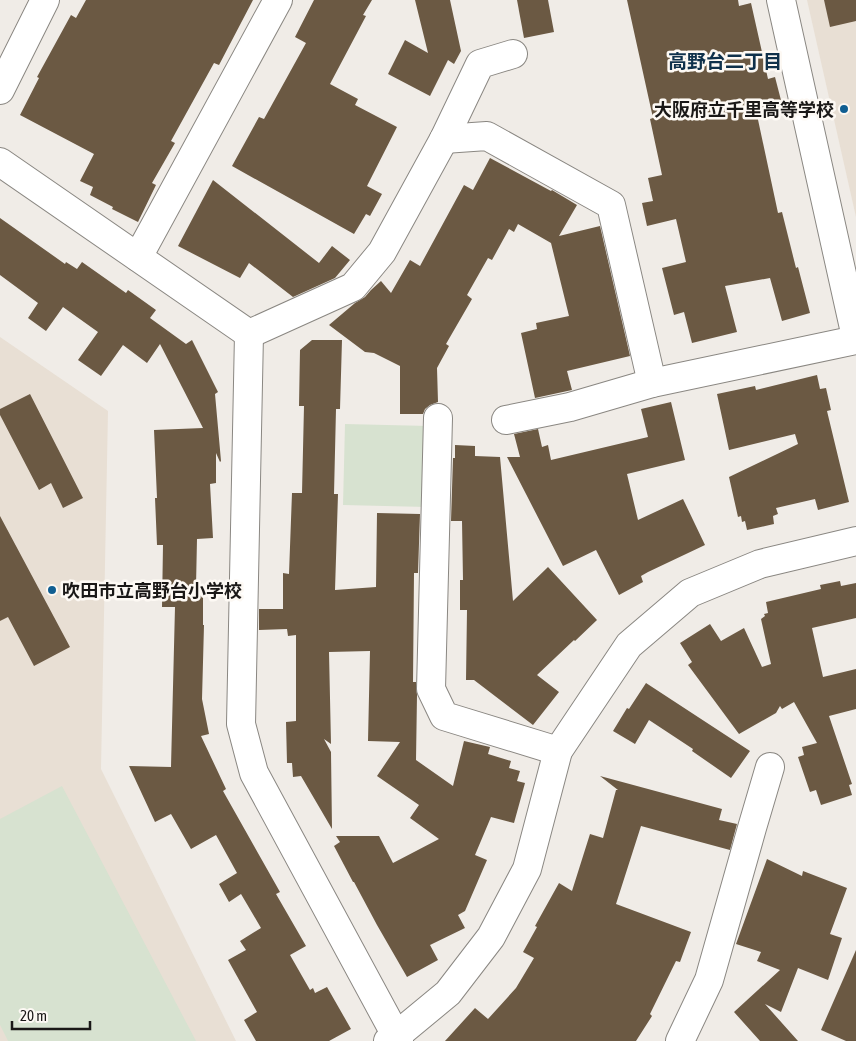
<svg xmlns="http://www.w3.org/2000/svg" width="856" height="1041" viewBox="0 0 856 1041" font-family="'Asap Condensed','Noto Sans JP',sans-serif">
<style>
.built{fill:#e8dfd4}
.green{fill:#d7e2d0}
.building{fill:#6b5943}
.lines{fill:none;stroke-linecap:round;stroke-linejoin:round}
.street-casing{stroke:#8a8782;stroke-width:30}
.secondary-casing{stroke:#8a8782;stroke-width:30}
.street{stroke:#fff;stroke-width:28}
.secondary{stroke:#fff;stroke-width:28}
.poi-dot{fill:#105e91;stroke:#fdf9f4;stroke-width:2}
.labels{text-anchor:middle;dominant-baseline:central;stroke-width:5;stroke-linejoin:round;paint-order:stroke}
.poi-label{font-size:18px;font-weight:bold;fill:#1a1817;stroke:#fdf9f4;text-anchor:end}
.neighbourhood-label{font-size:19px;font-weight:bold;fill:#0f314b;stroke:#fdf9f4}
</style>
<rect width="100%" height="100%" fill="#f0ece7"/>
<g class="built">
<polygon points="807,0 856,0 856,217"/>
<polygon points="0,337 108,411 101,769 236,1041 0,1041"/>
</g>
<g class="green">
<polygon points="345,424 429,426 427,507 343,505"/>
<polygon points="62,786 196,1041 8,1041 0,1025 0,819"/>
</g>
<g class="building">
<polygon points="86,0 253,0 219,65 214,63 171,141 175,143 152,183 156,185 138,222 112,209 113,207 90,195 93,187 80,181 94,154 20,115 39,78 37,77 71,15 76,18"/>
<polygon points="314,0 372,0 363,15 366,16 330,84 358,99 355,105 397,127 367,186 382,194 370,216 366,214 354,234 232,166 259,117 264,119 306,43 295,37"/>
<polygon points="415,0 450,0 461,51 454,64 448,60 430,96 388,74 405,40 428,53"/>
<polygon points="517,0 548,0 554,32 524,38"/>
<polygon points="627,0 738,0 739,6 751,3 768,79 775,77 783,108 757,115 778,213 782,212 796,268 798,267 810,313 782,321 770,278 725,286 737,332 692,343 684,312 674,315 662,268 686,262 676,219 647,226 642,203 653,201 648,178 662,175 650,119 653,118"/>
<polygon points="824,0 856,0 856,21 830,27"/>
<polygon points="490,158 551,191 552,190 577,205 559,236 600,226 630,356 567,371 572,390 535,398 521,333 537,329 536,323 569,316 551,243 518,224 514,232 509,229 492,260 488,258 467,295 472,299 446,344 449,346 437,368 438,402 430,405 425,409 423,414 400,414 400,366 374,353 365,352 329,325 355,303 365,297 371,290 381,281 391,293 410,260 420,266 464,185 473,190"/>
<polygon points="213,180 319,263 332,246 350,260 335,278 293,297 249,263 240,278 178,246"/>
<polygon points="0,218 65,264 66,262 77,269 82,262 126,293 128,290 156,310 150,318 186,344 192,340 218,392 215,394 221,461 220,462 216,453 216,483 210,484 213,538 197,539 196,586 203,585 203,625 204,625 202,699 209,734 201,736 226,789 223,791 280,892 276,894 306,946 290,955 310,990 313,988 315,993 327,987 351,1029 329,1041 256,1041 244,1020 257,1012 228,960 246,950 240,941 261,928 241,894 229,902 219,884 237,873 216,835 191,849 171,814 155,822 129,766 171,767 175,607 162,607 163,545 157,545 155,498 157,498 154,430 203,428 160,344 147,363 123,345 101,376 78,360 98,332 63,307 46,331 28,318 38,303 0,275"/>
<polygon points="312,340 342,340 340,409 336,409 334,494 338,494 335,590 376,587 377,513 420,514 418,573 414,573 413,682 416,682 417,695 416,760 453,786 464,741 490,747 488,754 511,761 509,768 520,771 517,781 525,783 514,823 491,817 475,855 487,860 465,911 458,915 465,928 430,945 438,960 407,977 377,925 354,882 353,882 334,846 340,842 336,836 379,836 393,863 439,839 410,818 419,805 377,776 400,742 368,741 370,651 329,652 331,744 324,739 331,752 332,829 301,776 293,777 292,763 287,763 286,722 296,721 296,635 288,636 287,629 259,630 259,609 283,609 283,573 289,574 292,493 302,493 304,406 299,406 300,350"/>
<polygon points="817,375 820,389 826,388 831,410 827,411 849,502 818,510 815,499 776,508 778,514 773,516 774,524 747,530 745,521 742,522 741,516 738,517 729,477 798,444 795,434 729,450 717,394 755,386 756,390"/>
<polygon points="30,394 83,498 63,508 51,483 39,490 0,415 0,409"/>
<polygon points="671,402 685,460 627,474 638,520 683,499 705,545 648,572 641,576 643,582 619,595 596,550 563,566 507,457 520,457 514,434 538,429 542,447 548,445 551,460 648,437 641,409"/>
<polygon points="455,445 475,446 475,456 500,457 513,601 548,567 597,620 575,641 574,640 537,675 559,692 533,725 474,680 466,680 467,610 460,610 460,580 463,580 462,521 451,521 453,458 455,458"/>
<polygon points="0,516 70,647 34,666 8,617 0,621"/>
<polygon points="840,581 841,586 856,583 856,618 812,628 823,677 856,669 856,709 829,716 852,784 849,785 852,795 821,805 816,790 810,792 798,757 804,755 802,747 817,743 794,702 782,709 780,706 776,713 739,734 688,665 692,662 680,643 710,624 721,641 744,628 762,667 771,664 761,619 765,616 764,614 768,613 766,602 821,589 820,585"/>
<polygon points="646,683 750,751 731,778 692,751 693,749 649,720 635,744 613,731 627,708 629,709"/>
<polygon points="600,776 722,809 719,820 737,824 730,850 641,826 616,904 691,932 680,962 676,961 650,1014 652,1016 636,1041 445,1041 475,1008 488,1019 516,988 534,958 523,952 537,927 535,926 559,883 572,891 590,834 603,838 616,790 618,790"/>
<polygon points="767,859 802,876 803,871 847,888 830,934 842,938 828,980 798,968 781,1012 765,1004 798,1041 760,1041 734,1012 780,970 757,961 761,952 736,944"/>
<polygon points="856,950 856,1041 846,1041 821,1030"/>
</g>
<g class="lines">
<g class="street-casing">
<g id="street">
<polyline points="0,90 45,0"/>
<polyline points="444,139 487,136 611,205 652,383"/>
<polyline points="0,162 249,334"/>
<polyline points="138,257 278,0"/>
<polyline points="249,334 241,724 254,773 399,1041"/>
<polyline points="249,334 353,287 382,252 444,139 480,64 513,54"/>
<polyline points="438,418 431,689 444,716 558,751"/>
<polyline points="506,420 570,407 652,383 856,340"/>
<polyline points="680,1041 709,980 752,828 770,767"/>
</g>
</g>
<g class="secondary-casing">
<g id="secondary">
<polyline points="781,0 856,337"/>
<polyline points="388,1041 396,1036 448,993 491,937 527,869 558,751 629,645 690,593 760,564 856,541"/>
</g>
</g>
<use href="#street" class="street"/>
<use href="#secondary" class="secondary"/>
</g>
<g class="poi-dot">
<circle cx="844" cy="109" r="5"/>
<circle cx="52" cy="590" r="5"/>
</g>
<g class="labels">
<g class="poi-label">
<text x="834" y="109">大阪府立千里高等学校</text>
<text x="62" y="590" text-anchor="start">吹田市立高野台小学校</text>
</g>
<g class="neighbourhood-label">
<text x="725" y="61">高野台二丁目</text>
</g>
</g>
<path d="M12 1021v8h78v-8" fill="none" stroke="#1a1817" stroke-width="2.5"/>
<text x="20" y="1021" font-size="15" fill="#1a1817" stroke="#fdf9f4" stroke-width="4" paint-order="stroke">20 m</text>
</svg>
